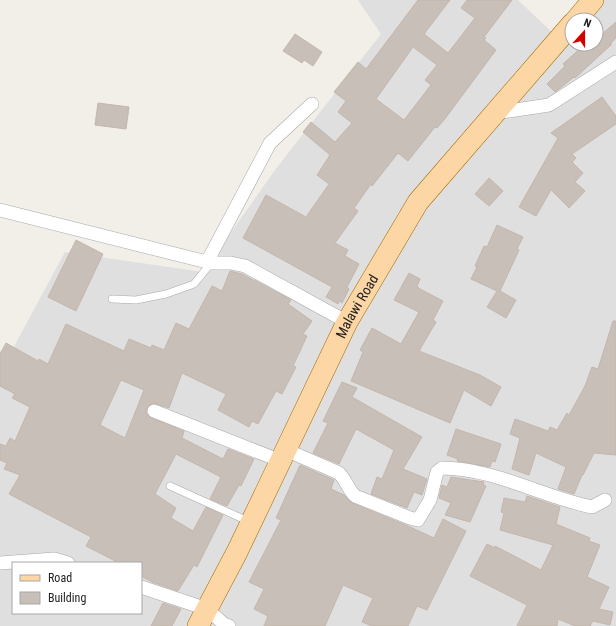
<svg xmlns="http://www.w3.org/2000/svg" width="616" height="626" viewBox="0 0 616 626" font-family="'Roboto Condensed',sans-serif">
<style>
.residential{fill:#e0dfdf;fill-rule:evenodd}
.building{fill:#c7bfb8;stroke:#c4b6ab;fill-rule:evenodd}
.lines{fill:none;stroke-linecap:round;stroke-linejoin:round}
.lane-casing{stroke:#a9a9a9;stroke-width:8}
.street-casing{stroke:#a9a9a9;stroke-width:14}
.primary-casing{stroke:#a06b00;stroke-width:22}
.lane{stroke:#fff;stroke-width:7}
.street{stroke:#fff;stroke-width:13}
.primary{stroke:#fcd6a4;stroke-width:21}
.labels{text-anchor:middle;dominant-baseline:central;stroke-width:3;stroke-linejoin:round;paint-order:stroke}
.street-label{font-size:14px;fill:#222;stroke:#fff}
</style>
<rect width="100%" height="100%" fill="#f2efe9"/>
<path class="residential" d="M358,0H518L556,36L591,0H616V626H0V351L10,354L65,252L203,272L275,170L381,34ZM572,20H596V44H572ZM13,563H141V613H13Z"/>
<g class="building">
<path d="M418,0H450L424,34L448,53L475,18L461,8L467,0H512L484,37L486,38L484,40L496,50L444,120L437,128L435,127L408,161L398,153L372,186L371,184L354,208L358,211L335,243L348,250L345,256L359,264L347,287L349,289L342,303L339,301L338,304L326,297L332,287L243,238L266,195L306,217L329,184L317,175L330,155L303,132L311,122L335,142L352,123L338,112L346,101L334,92L358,62L366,69ZM413,47L437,65L425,80L431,85L404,120L376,99Z"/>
<polygon points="616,22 616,38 610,44 612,44 575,78 574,77 555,92 547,84 565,66 563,64 585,44 596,44 596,26 602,34"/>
<polygon points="295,34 322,52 313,66 304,60 302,63 283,51"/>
<polygon points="602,97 616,116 616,124 572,154 576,158 572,162 583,173 575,182 585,191 569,208 551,190 536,216 519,207 558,138 551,133"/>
<polygon points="98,103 129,107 126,129 95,125"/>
<polygon points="489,178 503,191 489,206 475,194"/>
<polygon points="497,225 523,237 517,249 519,250 500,291 516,300 506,318 487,307 497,291 471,279 477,267 475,266 484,246 487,247"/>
<polygon points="76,240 103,254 76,311 48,297"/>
<path d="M230,271L242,274L291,300L288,304L312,321L303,334L307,336L293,366L296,367L282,394L276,391L258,424L252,421L249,427L218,410L226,394L182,373L169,408L153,403L147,408L146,413L151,418L184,431L182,438L223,459L228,449L254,459L241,486L239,485L227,506L210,499L221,477L176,454L155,494L176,508L171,518L193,531L206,507L223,515L197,567L194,565L178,591L152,582L141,576V563H119L86,546L91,537L9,494L20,475L4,469L7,463L0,460V444L6,446L10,438L15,441L30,407L12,398L15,394L0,386V354L6,343L38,361L39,359L48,364L66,324L124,351L129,339L151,348L152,345L164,350L176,323L189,329L212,286L222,291ZM121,380L144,390L125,438L100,425Z"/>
<polygon points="409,273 420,279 417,286 420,289 443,301 433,320 436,322 419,351 480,375 501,387 491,406 464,390 450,423 351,381 363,352 360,350 372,328 401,344 419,312 394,300"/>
<polygon points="613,321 616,321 616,455 594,453 583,475 582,475 574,494 558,489 566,467 536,453 529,475 512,469 520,438 510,434 515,419 548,431 550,427 557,430 567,413 569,415 585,386 592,367 598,369"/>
<polygon points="342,382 357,388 352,397 422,437 403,469 427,479 422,495 414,492 407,508 371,494 377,477 382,479 394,450 356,429 339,464 313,453 328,423 323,421"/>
<polygon points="456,429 501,444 495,462 492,461 490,467 457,461 458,459 447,455"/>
<polygon points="300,465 334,480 331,489 344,495 352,503 408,526 434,538 443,519 466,531 427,610 417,606 408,626 372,626 362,622 373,598 343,585 325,626 264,626 268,616 254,609 264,589 249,582 281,520 276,518"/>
<polygon points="451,477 484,482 483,485 486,486 470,522 445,515 451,503 439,498 442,485 447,487"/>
<polygon points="527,496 560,507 556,524 590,538 589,541 600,545 587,577 609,587 599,609 613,612 610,625 593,621 590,626 575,626 558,619 557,626 517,626 527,605 470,576 487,544 495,548 495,546 541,570 553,545 500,530 504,513 501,512 504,498 525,502"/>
<polygon points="163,603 181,609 172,626 151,626"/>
</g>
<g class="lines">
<g class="lane-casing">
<g id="lane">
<polyline points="112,299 136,300 166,294 194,284 211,263"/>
<polyline points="170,486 250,522"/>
</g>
</g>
<g class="street-casing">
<g id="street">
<polyline points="495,113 549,105 616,62"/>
<polyline points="0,210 211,263 231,263 245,266 347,322"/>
<polyline points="207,262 270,143 312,104"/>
<polyline points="154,411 281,461"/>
<path d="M286,450L339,473C346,480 348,489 355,496L410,518L418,520L430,500L437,472L442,468C493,468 543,497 592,507L605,500"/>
<polyline points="0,563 54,559 68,563"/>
<polyline points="141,587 207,609 224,624 229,626"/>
</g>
</g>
<g class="primary-casing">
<g id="primary">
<polyline points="576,20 593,0"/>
<path id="s1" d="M198,626L237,552L347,322L418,202L572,24"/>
</g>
</g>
<use href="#lane" class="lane"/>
<use href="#street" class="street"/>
<use href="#primary" class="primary"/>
</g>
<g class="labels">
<g class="street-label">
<text stroke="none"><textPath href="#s1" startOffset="357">Malawi Road</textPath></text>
</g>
</g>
<rect x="12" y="562" width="130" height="52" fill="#ffffff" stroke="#a7a7a7"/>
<rect x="20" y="575" width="20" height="6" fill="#fcd6a4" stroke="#a7a7a7"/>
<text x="48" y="582" font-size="12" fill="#222222">Road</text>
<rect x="20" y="592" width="20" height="12" fill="#c7bfb8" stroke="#a7a7a7"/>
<text x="48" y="602" font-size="12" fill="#222222">Building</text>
<g transform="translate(584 32) rotate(21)"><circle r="19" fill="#ffffff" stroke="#a7a7a7"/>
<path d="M0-3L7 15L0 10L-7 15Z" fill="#d40000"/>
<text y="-6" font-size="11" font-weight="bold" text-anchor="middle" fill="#222222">N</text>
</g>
</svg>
